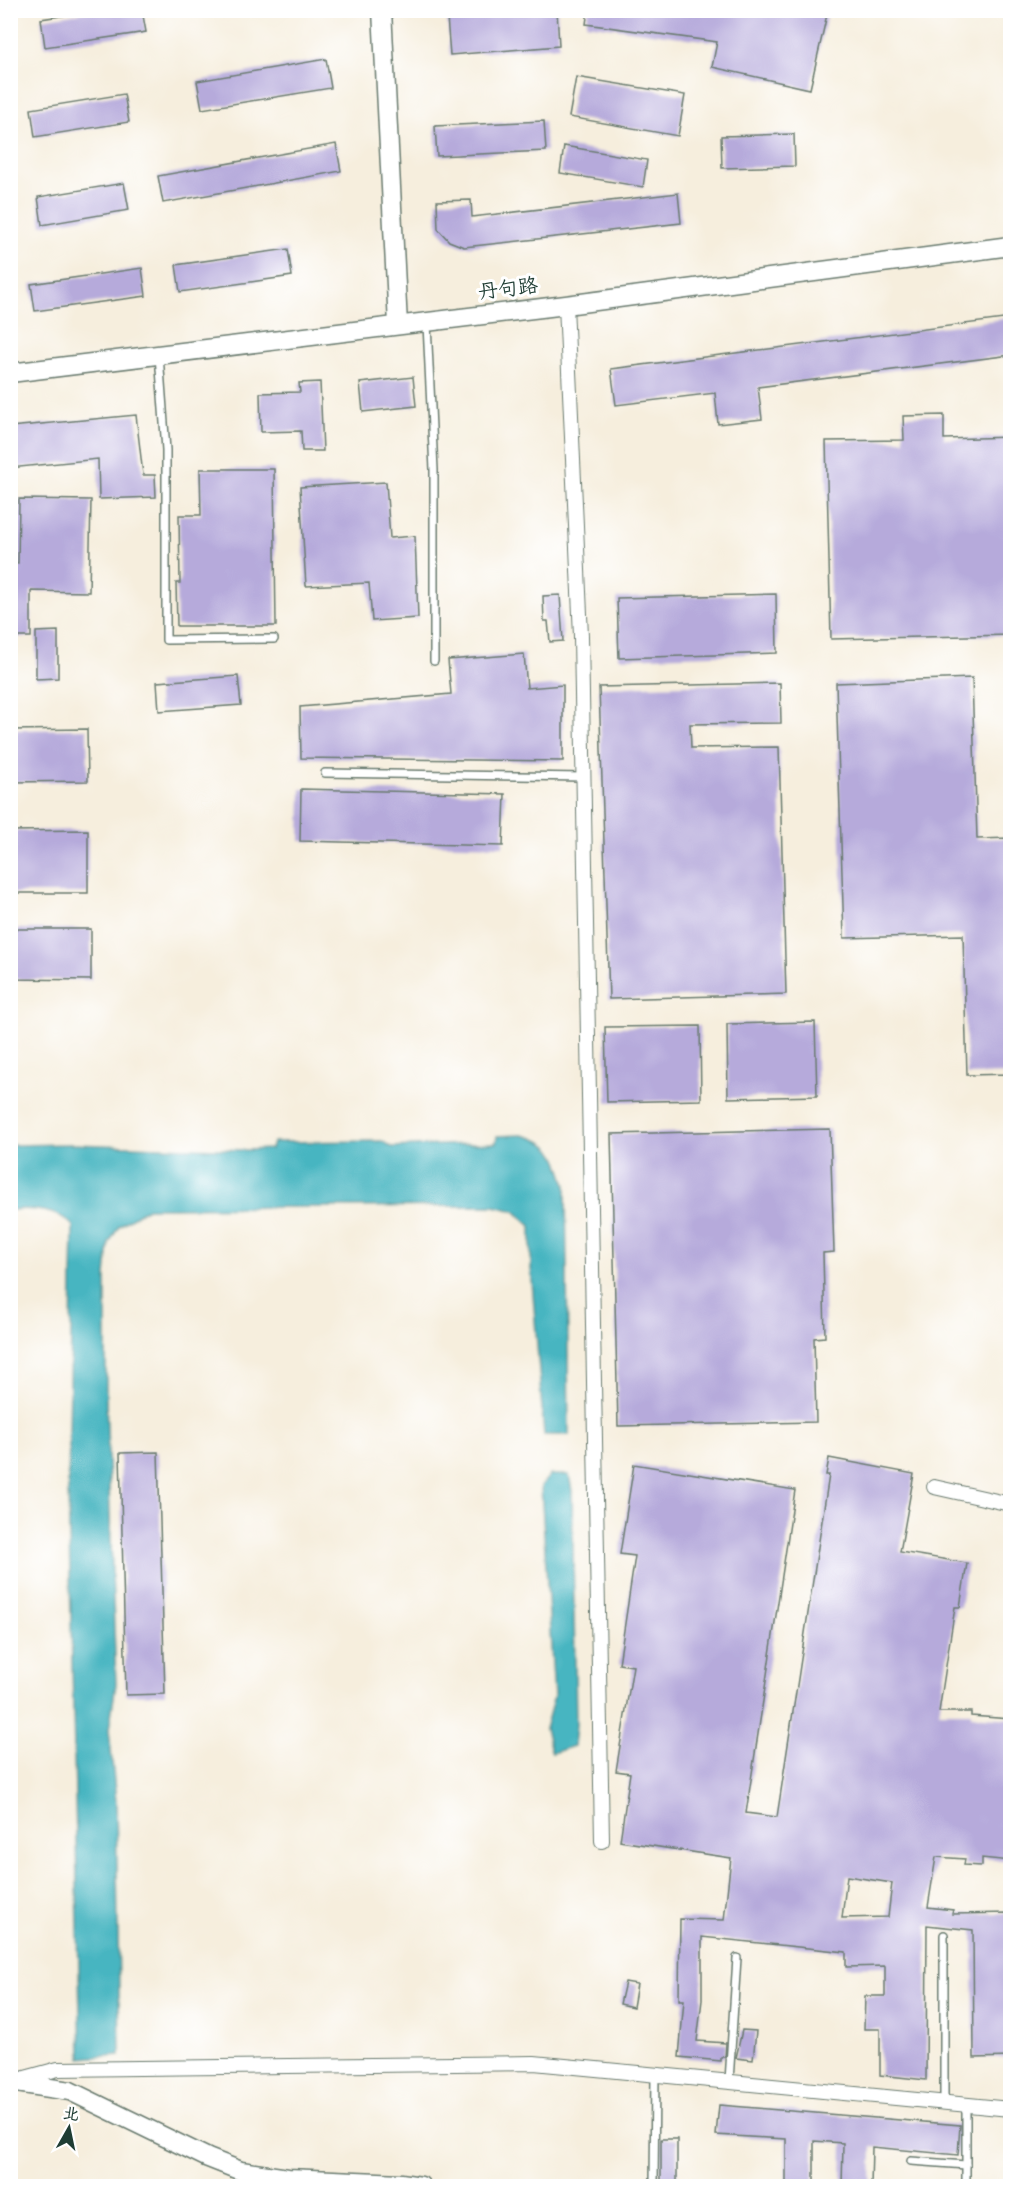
<svg xmlns="http://www.w3.org/2000/svg" width="1021" height="2197" viewBox="0 0 1021 2197" font-family="'Architects Daughter','LXGW WenKai TC',sans-serif">
<style>
.water{fill:#47b5c1;stroke:#33797a;stroke-width:1.5}
.building{fill:#b6aadb;fill-rule:evenodd}
.lines{fill:none;stroke-linecap:round;stroke-linejoin:round}
.lane-casing{stroke:#6a7b6f;stroke-width:10}
.street-casing{stroke:#6a7b6f;stroke-width:16}
.secondary-casing{stroke:#6a7b6f;stroke-width:21}
.lane{stroke:#fff;stroke-width:7}
.street{stroke:#fff;stroke-width:14}
.secondary{stroke:#fff;stroke-width:18}
.labels{text-anchor:middle;dominant-baseline:central;stroke-width:6;stroke-linejoin:round;paint-order:stroke}
.street-label{font-size:20px;fill:#1f3d34;stroke:#fff}
</style>
<rect width="100%" height="100%" fill="#fff"/>
<filter id="ink" filterUnits="userSpaceOnUse"><feTurbulence type="fractalNoise" baseFrequency=".0167" numOctaves="2"/><feDisplacementMap in="SourceGraphic" scale="12" xChannelSelector="R" yChannelSelector="G"/><feConvolveMatrix kernelMatrix="1 2 1 2 8 2 1 2 1" color-interpolation-filters="sRGB"/></filter>
<filter id="wash" filterUnits="userSpaceOnUse"><feTurbulence type="fractalNoise" baseFrequency=".008" numOctaves="4" result="noise"/><feDisplacementMap in="SourceGraphic" scale="24" xChannelSelector="R" yChannelSelector="G"/><feGaussianBlur stdDeviation="1.35" result="paint"/><feColorMatrix in="noise" values="0 0 0 0 0 0 0 0 0 0 0 0 0 0 0 0 0 1.4 0 .05"/><feComposite in="paint" operator="in"/></filter>
<g filter="url(#wash)">
<rect width="100%" height="100%" fill="#f6eedd"/>
<g class="water">
<path d="M522,1135C555,1142 556,1155 566,1184L569,1435H544L531,1268V1226L515,1211L494,1206L147,1208L119,1226L109,1243L106,1276V1398L116,1684L109,1729L116,1802L120,2055L81,2058L68,1488L73,1226C60,1210 31,1208 11,1210V1145L73,1144L246,1150L271,1149L273,1142L382,1141L391,1147L496,1143L497,1136Z"/>
<polygon points="550,1475 569,1475 572,1491 576,1724 574,1746 552,1753 545,1729 554,1696 541,1486"/>
</g>
<g id="blocks">
<g class="building">
<polygon points="100,10 142,10 146,32 45,47 41,19"/>
<polygon points="529,10 557,10 559,46 450,55 447,17"/>
<polygon points="588,10 828,10 810,89 712,67 717,42 586,24"/>
<polygon points="326,59 331,88 202,109 197,81"/>
<polygon points="576,77 685,95 678,136 569,117"/>
<polygon points="124,94 129,122 35,137 31,109"/>
<polygon points="544,121 546,151 437,156 435,126"/>
<polygon points="794,134 795,166 722,168 721,136"/>
<polygon points="336,144 341,171 163,203 158,176"/>
<polygon points="564,146 647,160 643,187 560,173"/>
<polygon points="124,183 129,210 42,225 38,197"/>
<polygon points="678,193 681,223 464,247 449,241 438,229 437,201 471,200 472,217"/>
<polygon points="288,249 292,276 180,292 176,265"/>
<polygon points="142,268 146,296 35,311 31,284"/>
<polygon points="1011,318 1011,355 758,387 762,419 718,424 715,393 616,405 611,369"/>
<polygon points="413,377 416,406 363,412 360,383"/>
<polygon points="320,382 323,451 302,451 301,431 261,432 260,393 300,392 299,383"/>
<polygon points="136,415 143,475 155,475 156,497 99,499 98,459 10,468 10,427"/>
<polygon points="944,415 944,439 1011,437 1011,635 831,639 826,441 904,440 903,416"/>
<polygon points="200,469 274,469 276,626 177,626 176,583 180,583 179,515 201,515"/>
<polygon points="386,482 390,538 415,536 418,618 372,621 369,583 306,586 300,487"/>
<polygon points="19,499 91,500 89,592 31,591 31,637 10,637 10,563 18,563"/>
<polygon points="776,594 777,653 619,658 617,598"/>
<polygon points="560,595 563,641 550,642 548,621 544,621 543,596"/>
<polygon points="58,631 58,678 36,679 36,632"/>
<polygon points="524,654 527,688 563,685 563,761 301,758 300,707 451,694 448,660"/>
<polygon points="238,676 241,705 159,711 157,682"/>
<polygon points="972,678 977,839 1011,838 1011,1074 967,1075 963,935 844,938 836,683"/>
<polygon points="780,683 781,723 690,724 691,748 779,747 786,994 609,999 599,687"/>
<polygon points="87,729 88,781 10,782 10,730"/>
<polygon points="301,789 505,794 503,846 300,841"/>
<polygon points="88,830 88,893 10,893 10,831"/>
<polygon points="10,929 91,929 91,980 10,979"/>
<polygon points="815,1022 817,1096 728,1098 727,1024"/>
<polygon points="700,1026 701,1100 607,1102 605,1027"/>
<polygon points="830,1129 834,1252 823,1253 825,1337 814,1338 816,1422 618,1426 611,1134"/>
<polygon points="158,1452 165,1694 126,1695 120,1453"/>
<path d="M829,1458L914,1474L900,1552L967,1563L960,1607H955L939,1712H971V1716L1011,1719V1861L982,1858V1866L964,1865L965,1859L936,1857L928,1907L953,1910L952,1914L1011,1913V2057L974,2058L973,1930L927,1925L926,2080L880,2075V2029H864L865,1996H885V1966L846,1967V1952L702,1937V2000L697,2041L726,2043L725,2057H721V2061L679,2057L684,2000H679L680,1919L724,1920L731,1858L620,1841L630,1773L616,1771L633,1666L619,1664L635,1556L620,1554L634,1464L795,1490L746,1813L777,1817L829,1475H826ZM847,1876L892,1883L888,1917L842,1918Z"/>
<polygon points="625,1982 637,1984 633,2007 620,2004"/>
<polygon points="742,2030 756,2031 753,2060 736,2058"/>
<polygon points="719,2105 960,2125 958,2155 872,2147 871,2187 842,2187 843,2143 814,2141 814,2187 786,2187 786,2139 716,2135"/>
<rect x="661" y="2139" width="16" height="48"/>
</g>
</g>
</g>
<g filter="url(#ink)">
<use href="#blocks" fill-opacity="0" stroke="#6a7b6f" stroke-width="1.5"/>
<g class="lines">
<g class="lane-casing">
<g id="lane">
<polyline points="427,324 434,470 434,661"/>
<polyline points="159,355 166,450 166,640 274,639"/>
<polyline points="325,773 584,777"/>
<polyline points="729,2081 737,1958"/>
<polyline points="944,2103 944,1935"/>
<polyline points="911,2161 966,2165"/>
<polyline points="654,2186 655,2074"/>
<polyline points="966,2186 966,2105"/>
</g>
</g>
<g class="street-casing">
<g id="street">
<polyline points="566,305 581,636 602,1841"/>
<polyline points="934,1487 1010,1504"/>
<polyline points="14,2081 58,2069 534,2063 1010,2109"/>
</g>
</g>
<g class="secondary-casing">
<g id="secondary">
<polyline points="382,10 398,325"/>
<polyline points="10,373 566,305 1010,246"/>
<polyline points="10,2082 70,2091 208,2158 241,2171 288,2178 401,2183 421,2186"/>
</g>
</g>
<use href="#lane" class="lane"/>
<use href="#street" class="street"/>
<use href="#secondary" class="secondary"/>
</g>
</g>
<g class="labels">
<g class="street-label">
<text transform="translate(508 289) rotate(-7)">丹句路</text>
</g>
</g>
<rect width="1021" height="2197" fill="none" stroke="#fff" stroke-width="36"/>
<g transform="translate(69 2128) rotate(9)" stroke="#ffffff" stroke-width="4.5" paint-order="stroke">
<path d="M0-4.5L10 22L0 15L-10 22Z" fill="#1f3d34"/>
<text y="-9" font-size="16" font-weight="bold" text-anchor="middle" fill="#1f3d34">北</text>
</g>
</svg>
